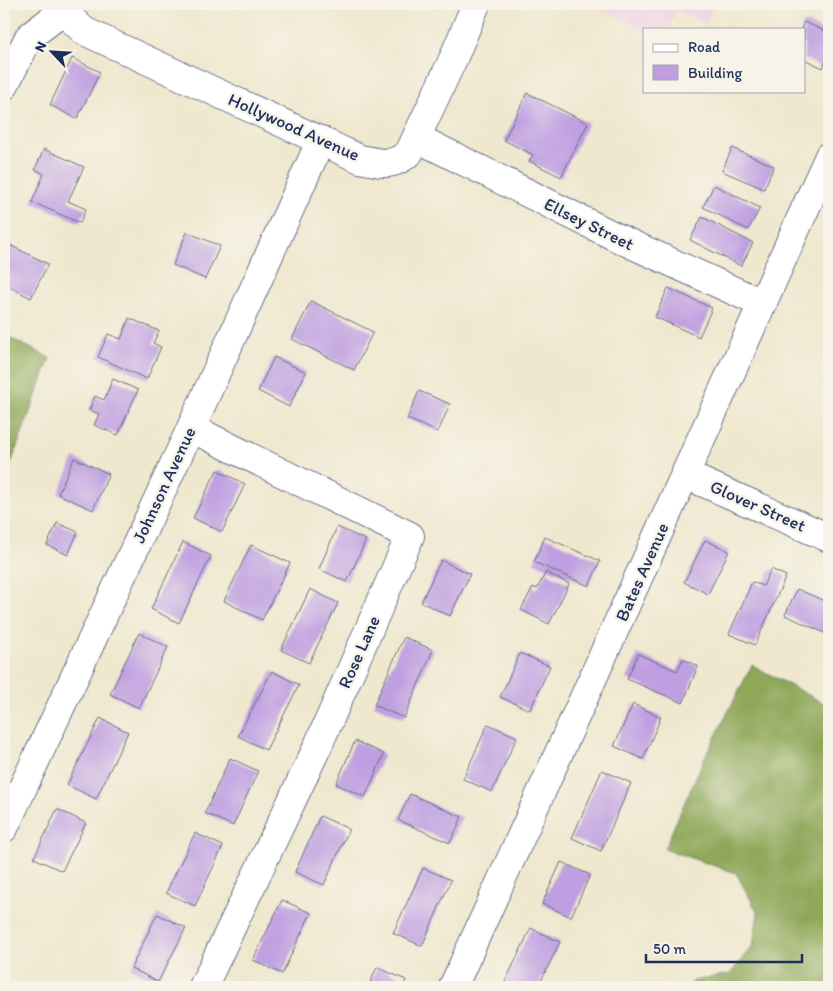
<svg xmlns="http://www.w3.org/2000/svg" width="833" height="991" viewBox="0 0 833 991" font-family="Itim,sans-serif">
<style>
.built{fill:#f0d0e4}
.forest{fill:#8ea759;stroke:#546b5c}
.building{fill:#bf9fe1}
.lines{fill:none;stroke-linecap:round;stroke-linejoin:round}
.minor-casing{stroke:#656f85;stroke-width:30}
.minor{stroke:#fff;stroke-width:28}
.labels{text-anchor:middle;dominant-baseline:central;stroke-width:5;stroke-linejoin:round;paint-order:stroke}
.street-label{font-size:18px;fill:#1b2f5e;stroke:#f7f3e8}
</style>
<rect width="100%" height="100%" fill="#f7f3e8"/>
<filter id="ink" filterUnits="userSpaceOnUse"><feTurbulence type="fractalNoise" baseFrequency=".02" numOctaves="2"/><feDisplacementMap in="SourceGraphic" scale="10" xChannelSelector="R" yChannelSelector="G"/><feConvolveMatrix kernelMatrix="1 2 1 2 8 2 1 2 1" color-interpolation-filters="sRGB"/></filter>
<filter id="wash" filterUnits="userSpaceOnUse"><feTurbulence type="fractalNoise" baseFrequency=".0096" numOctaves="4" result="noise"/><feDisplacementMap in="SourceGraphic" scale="20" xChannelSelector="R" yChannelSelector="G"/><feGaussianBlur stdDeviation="1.12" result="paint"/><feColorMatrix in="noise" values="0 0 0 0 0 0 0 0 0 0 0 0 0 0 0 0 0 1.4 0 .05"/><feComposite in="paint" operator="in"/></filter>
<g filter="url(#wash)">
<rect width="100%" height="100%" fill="#efe7ce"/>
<polygon class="built" points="590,4 715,4 706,23 677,10 668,29 644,29"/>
<g class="forest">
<polygon points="4,335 50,358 4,482"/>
<polygon points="752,665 829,706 829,987 686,987 693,981 730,974 753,945 758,913 736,873 664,849 704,759"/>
</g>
<g id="blocks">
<g class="building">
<polygon points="804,22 829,33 829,53 823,68 804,59 804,29 801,29"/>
<polygon points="72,58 100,72 77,119 50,105"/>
<polygon points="527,93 588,123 561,177 529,161 533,155 504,140"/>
<polygon points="732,148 774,166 764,189 722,171"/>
<polygon points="44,149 84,167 68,201 86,209 80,223 32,202 44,174 35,169"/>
<polygon points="714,185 760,208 748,230 703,207"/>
<polygon points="702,217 753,243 741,266 690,240"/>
<polygon points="187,232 220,246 205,279 173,265"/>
<polygon points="4,242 48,264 31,298 4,284"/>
<polygon points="668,288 712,308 699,337 655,317"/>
<polygon points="311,301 373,332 354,370 292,339"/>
<polygon points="129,318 159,331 153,343 161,347 147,379 98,357 108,334 121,339"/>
<polygon points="274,357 306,372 289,407 258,391"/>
<polygon points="113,379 138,390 118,435 94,425 99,414 89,410 95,396 104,400"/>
<polygon points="419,391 450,404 438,432 407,419"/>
<polygon points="74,458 109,474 93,510 58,494"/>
<polygon points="217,470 245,484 222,532 193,518"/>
<polygon points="57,523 78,532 68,555 47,545"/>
<polygon points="337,527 366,540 347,582 319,569"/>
<polygon points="545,537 600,561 589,586 534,562"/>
<polygon points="705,540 729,551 708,594 684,582"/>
<polygon points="183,542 211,556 179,623 151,609"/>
<polygon points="251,545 290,563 262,620 224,601"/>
<polygon points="441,560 470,574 450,616 421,602"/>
<polygon points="771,569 786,576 755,645 729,634 752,582 763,586"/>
<polygon points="546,572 569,584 549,624 521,610 533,587 537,589"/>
<polygon points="310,589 338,603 309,663 281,650"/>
<polygon points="797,589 829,603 829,635 785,615"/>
<polygon points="139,633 168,647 139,708 110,694"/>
<polygon points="404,637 433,650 404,718 374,705"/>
<polygon points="520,653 550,666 530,710 500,697"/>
<polygon points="638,654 677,671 683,659 698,666 683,703 627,679"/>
<polygon points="272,671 299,685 266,750 238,736"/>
<polygon points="633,704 661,717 643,759 614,746"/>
<polygon points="100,718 128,732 96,799 67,785"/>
<polygon points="488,724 517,737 492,792 463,779"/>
<polygon points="355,741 384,754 365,797 336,784"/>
<polygon points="230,758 258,771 233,826 205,813"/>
<polygon points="602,770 631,783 601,851 572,838"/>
<polygon points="410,794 462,817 450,843 398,820"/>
<polygon points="57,809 86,823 62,871 34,858"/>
<polygon points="320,816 349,829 324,885 295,872"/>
<polygon points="195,833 223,846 195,906 166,893"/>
<polygon points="561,862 590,875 571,917 542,904"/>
<polygon points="423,868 451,880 422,946 393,933"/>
<polygon points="282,900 311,913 282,974 253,960"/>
<polygon points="157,914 186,928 158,982 131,968"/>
<polygon points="531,928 560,942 538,987 515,987 505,982"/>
<polygon points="377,967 406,980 403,987 368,987"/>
</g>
</g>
</g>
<g filter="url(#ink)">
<use href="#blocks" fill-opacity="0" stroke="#656f85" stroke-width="1"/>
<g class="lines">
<g class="minor-casing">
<g id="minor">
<path d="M63,11L84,31L360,159C382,163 390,168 409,153L453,59L476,4"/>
<polyline points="4,86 29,37 63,11 63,4"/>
<polyline points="417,138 620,239 763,304"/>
<polyline points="191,428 410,536 316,750 203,987"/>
<polyline points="686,475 829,538"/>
<polyline points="4,828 191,428 321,140"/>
<polyline points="453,987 829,156"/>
</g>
</g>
<use href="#minor" class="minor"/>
</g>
</g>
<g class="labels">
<g class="street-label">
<text transform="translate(294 127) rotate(24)">Hollywood Avenue</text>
<text transform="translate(589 224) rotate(26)">Ellsey Street</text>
<text transform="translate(164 485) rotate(-65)">Johnson Avenue</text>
<text transform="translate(758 506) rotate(24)">Glover Street</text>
<text transform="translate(642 572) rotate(-66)">Bates Avenue</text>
<text transform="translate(359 652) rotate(-66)">Rose Lane</text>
</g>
</g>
<rect width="833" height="991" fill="none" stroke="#f7f3e8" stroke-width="20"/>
<rect x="643" y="28" width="162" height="65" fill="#f7f3e8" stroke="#9fa5b1"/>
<rect x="653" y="44" width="25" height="8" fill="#ffffff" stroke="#9fa5b1"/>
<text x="688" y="52" font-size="15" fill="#1b2f5e">Road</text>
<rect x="653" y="65" width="25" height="15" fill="#bf9fe1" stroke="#9fa5b1"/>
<text x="688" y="78" font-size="15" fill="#1b2f5e">Building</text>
<g transform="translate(52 52) rotate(295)" stroke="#f7f3e8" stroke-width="4" paint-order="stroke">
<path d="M0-4L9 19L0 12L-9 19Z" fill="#1b2f5e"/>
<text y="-8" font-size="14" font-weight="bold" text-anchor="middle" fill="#1b2f5e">N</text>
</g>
<path d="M646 954v8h156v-8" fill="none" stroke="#1b2f5e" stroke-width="2.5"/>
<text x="653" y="954" font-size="15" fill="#1b2f5e" stroke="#f7f3e8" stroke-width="4" paint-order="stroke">50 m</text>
</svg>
